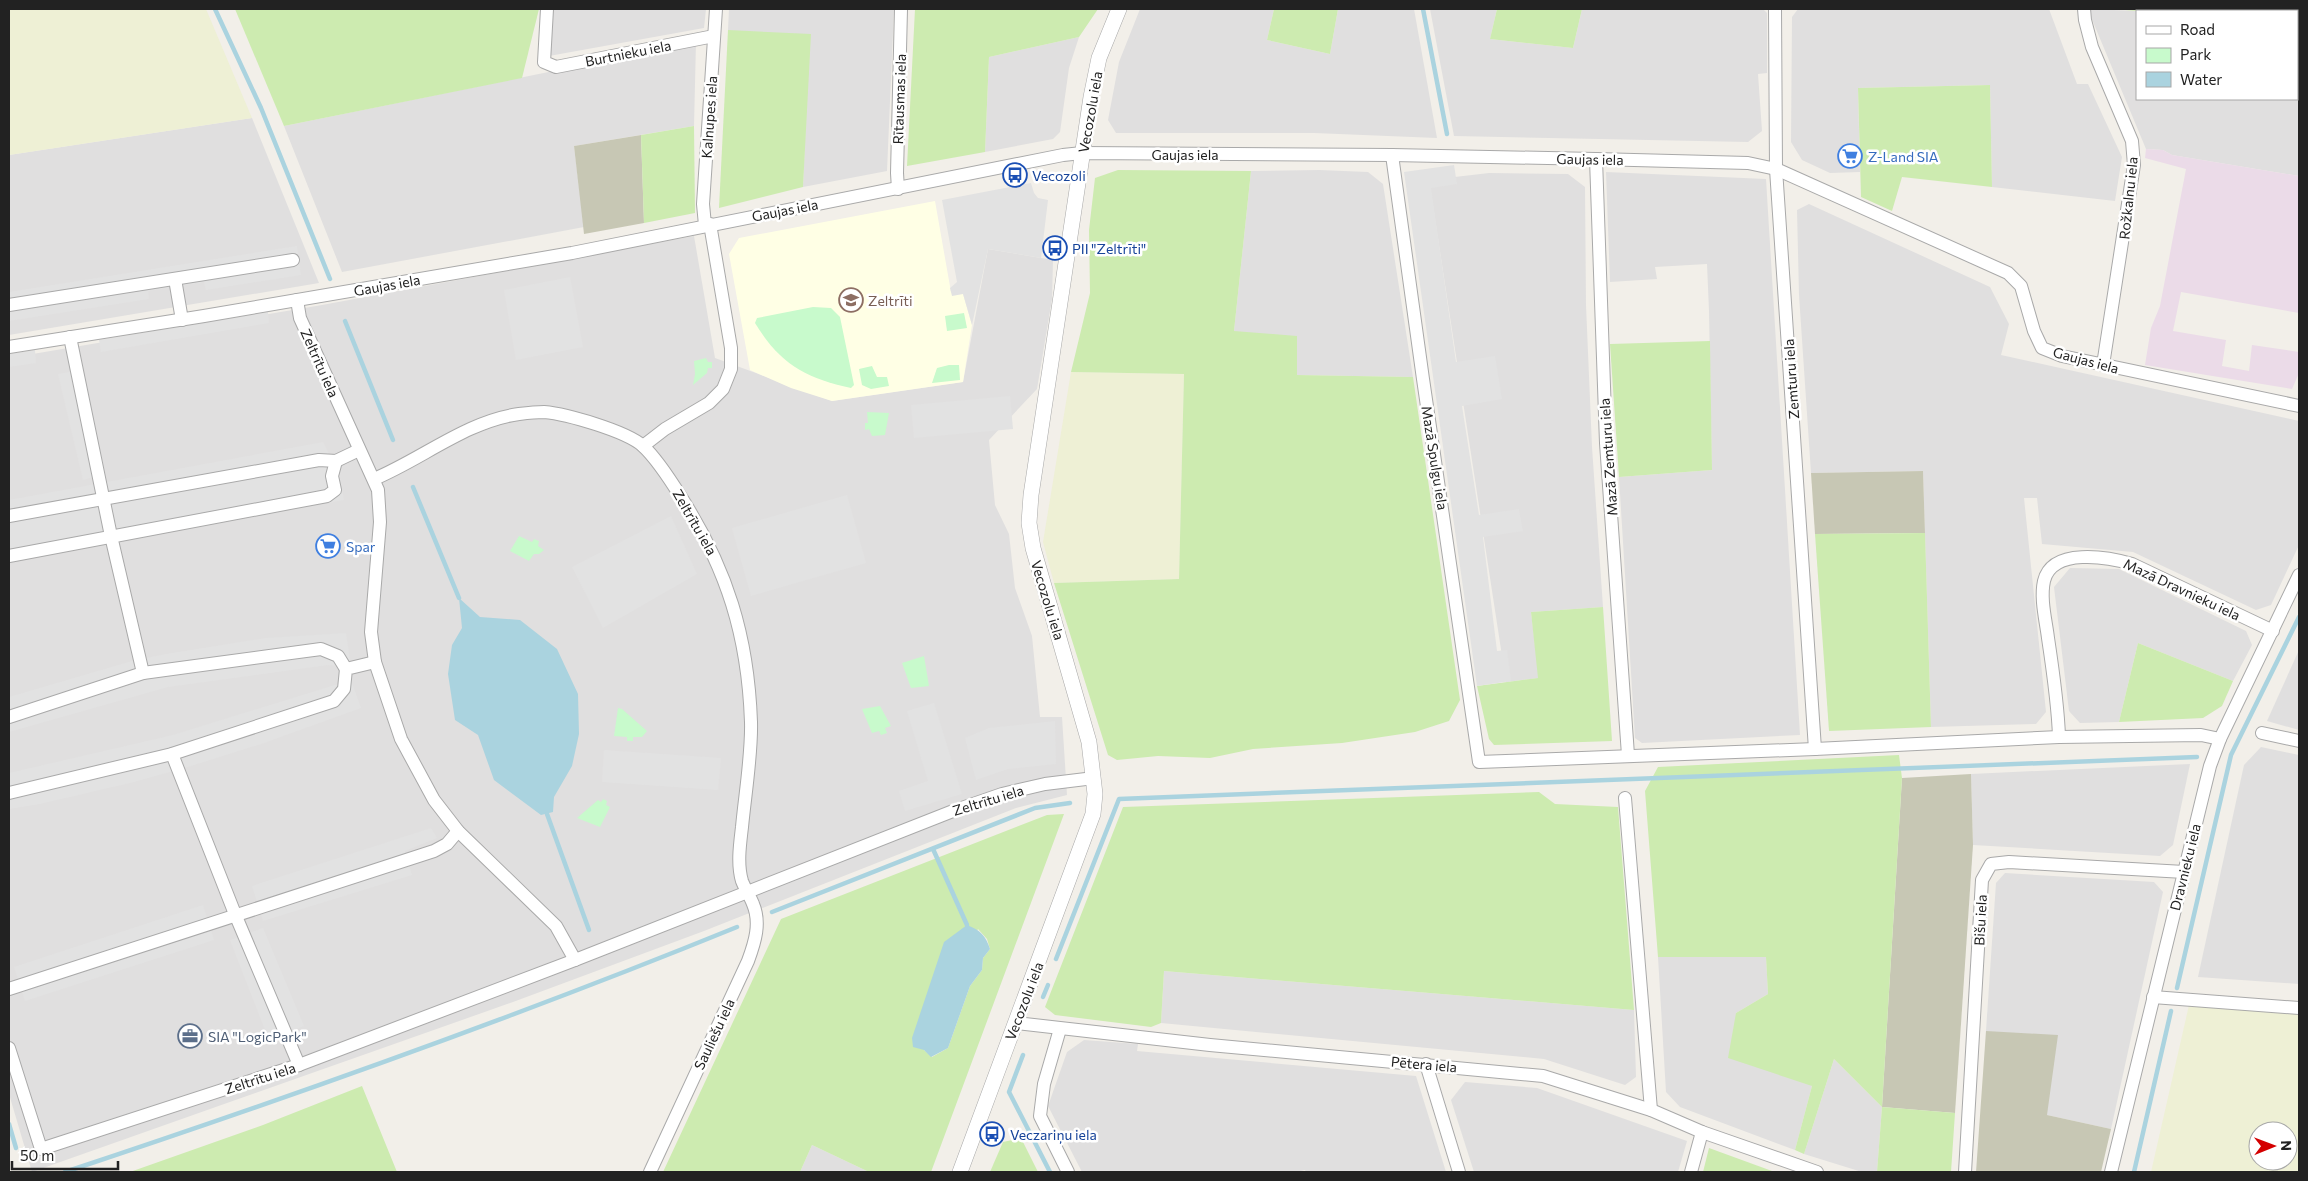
<svg xmlns="http://www.w3.org/2000/svg" width="2308" height="1181" viewBox="0 0 2308 1181" font-family="Commissioner,sans-serif">
<style>
.residential{fill:#e0dfdf}
.industrial{fill:#ebdbe8}
.education{fill:#ffffe5}
.construction{fill:#c7c7b4}
.farmland{fill:#eef0d5;fill-rule:evenodd}
.grass{fill:#cdebb0;fill-rule:evenodd}
.park{fill:#c8facc}
.parking{fill:#e2e2e2}
.water{fill:#aad3df}
.lines{fill:none;stroke-linecap:round;stroke-linejoin:round}
.stream{stroke:#aad3df;stroke-width:4.5}
.minor-casing{stroke:#a9a9a9;stroke-width:14}
.tertiary-casing{stroke:#a9a9a9;stroke-width:16}
.minor{stroke:#fff;stroke-width:12}
.tertiary{stroke:#fff;stroke-width:15}
.labels{text-anchor:middle;dominant-baseline:central;stroke-width:5;stroke-linejoin:round;paint-order:stroke}
.street-label{font-size:14px;fill:#222;stroke:#fff}
.shop-label{font-size:14px;fill:#366cbe;stroke:#fff;text-anchor:start}
.transit-label{font-size:14px;fill:#164399;stroke:#fff;text-anchor:start}
.education-label{font-size:14px;fill:#785e54;stroke:#fff;text-anchor:start}
.service-label{font-size:14px;fill:#4e5e75;stroke:#fff;text-anchor:start}
</style>
<rect width="100%" height="100%" fill="#f2efe9"/>
<g class="residential">
<polygon points="551,9 706,9 704,28 549,56"/>
<polygon points="729,9 894,9 887,171 803,187 806,115 728,30"/>
<polygon points="1140,9 1274,9 1267,40 1330,54 1338,9 1414,9 1437,138 1314,133 1116,133 1108,120 1119,62"/>
<polygon points="1430,9 1497,9 1490,39 1573,48 1582,9 1763,9 1767,13 1767,73 1758,74 1762,131 1748,142 1454,136"/>
<polygon points="1798,9 2049,9 2077,84 2088,84 2122,157 2115,201 1992,187 1990,85 1858,88 1860,172 1830,173 1802,160 1791,142 1792,17"/>
<polygon points="2091,9 2137,11 2137,99 2297,99 2297,30 2299,30 2299,176 2172,155 2163,150 2146,149 2091,17"/>
<polygon points="1079,37 1069,68 1060,132 1053,139 985,152 989,57"/>
<polygon points="696,42 694,126 574,146 584,227 342,272 284,126"/>
<polygon points="252,118 319,283 9,335 9,155"/>
<polygon points="1319,170 1368,172 1383,184 1413,377 1296,375 1234,331 1251,171"/>
<polygon points="1606,172 1766,179 1800,735 1642,743 1635,738 1619,477 1712,470 1709,311 1707,264 1655,267 1657,279 1610,282"/>
<polygon points="1489,173 1568,174 1585,187 1586,305 1592,447 1603,607 1531,612 1539,678 1506,682 1429,180"/>
<polygon points="1809,204 1990,287 2009,324 2001,355 2299,421 2299,545 2271,605 2256,610 2133,552 2042,544 2037,498 2024,498 2046,712 2036,724 1931,727 1923,471 1811,473 1799,295 1797,210"/>
<polygon points="694,236 715,358 832,401 963,382 988,249 1053,260 1052,299 1037,389 989,440 995,505 1009,534 1015,588 1032,636 1040,717 1062,717 1067,795 1016,808 704,931 513,1002 32,1172 9,1094 9,358 322,305"/>
<polygon points="2070,568 2119,569 2246,631 2252,645 2233,681 2138,643 2119,722 2080,723 2069,711 2054,587"/>
<polygon points="2299,650 2299,730 2267,721"/>
<polygon points="2261,747 2299,755 2299,984 2198,977 2244,765"/>
<polygon points="2190,764 2173,845 2160,856 1973,845 1971,774"/>
<polygon points="2005,873 2154,882 2163,892 2111,1129 2047,1115 1986,1031 1996,883"/>
<polygon points="1766,956 1768,994 1736,1013 1812,1086 1795,1150 1680,1107 1666,1092 1658,957"/>
<polygon points="1164,971 1634,1010 1636,1077 1625,1085 1544,1059 1161,1023"/>
<polygon points="1084,1040 1138,1044 1137,1051 1416,1076 1446,1172 1306,1172 1305,1170 1297,1172 1082,1172 1048,1106 1067,1052"/>
<polygon points="1834,1059 1882,1107 1877,1172 1862,1172 1804,1154"/>
<polygon points="1465,1082 1537,1088 1687,1141 1678,1172 1474,1172 1451,1100"/>
<polygon points="812,1145 869,1172 800,1172"/>
</g>
<polygon class="industrial" points="2146,149 2163,150 2172,155 2299,176 2299,313 2181,292 2173,331 2226,340 2222,366 2249,371 2252,345 2299,352 2299,373 2292,389 2145,365 2151,328 2160,306 2186,169 2145,158"/>
<polygon class="education" points="935,201 951,292 963,294 972,325 963,382 832,401 791,388 750,370 729,254 739,238"/>
<g class="construction">
<polygon points="641,135 644,223 584,234 574,146"/>
<polygon points="1923,471 1925,533 1815,534 1811,473"/>
<polygon points="1971,774 1973,845 1955,1113 1882,1107 1902,778"/>
<polygon points="1986,1031 2058,1035 2047,1115 2111,1129 2101,1172 1976,1172"/>
</g>
<g class="farmland">
<polygon points="9,9 206,9 252,118 9,155"/>
<polygon points="1071,372 1184,374 1179,579 1054,583 1043,542"/>
<path d="M2189,1005L2299,1013V1172H2151ZM2258,1131H2288V1161H2258Z"/>
</g>
<g class="grass">
<polygon points="235,9 539,9 522,78 284,126"/>
<polygon points="915,9 1098,9 1079,37 989,57 985,152 907,166"/>
<polygon points="1274,9 1338,9 1330,54 1267,40"/>
<polygon points="1497,9 1582,9 1573,48 1490,39"/>
<polygon points="2113,9 2299,9 2299,30 2297,30 2297,11 2137,11"/>
<polygon points="728,30 811,34 803,187 719,208"/>
<polygon points="1990,85 1992,187 1902,177 1892,211 1861,197 1858,88"/>
<polygon points="694,126 695,213 644,223 641,135"/>
<polygon points="1118,170 1251,171 1234,331 1297,336 1297,375 1413,377 1460,700 1449,721 1415,732 1342,743 1253,749 1210,758 1158,756 1117,760 1108,755 1054,583 1179,579 1184,374 1071,372 1090,293 1089,230 1095,178"/>
<polygon points="1710,341 1712,470 1619,477 1610,344"/>
<polygon points="1925,533 1931,727 1829,731 1815,534"/>
<polygon points="1603,607 1612,741 1494,745 1489,739 1477,686 1538,678 1531,612"/>
<polygon points="2138,643 2233,681 2222,706 2203,718 2119,722"/>
<polygon points="1899,755 1902,778 1882,1107 1955,1113 1951,1172 1877,1172 1882,1107 1834,1059 1804,1154 1795,1150 1812,1086 1728,1058 1736,1013 1768,994 1766,957 1658,957 1645,791 1658,767"/>
<polygon points="1539,792 1555,804 1618,807 1634,1010 1164,971 1161,1023 1151,1027 1055,1015 1045,1007 1123,807"/>
<path d="M1064,814L931,1172H869L812,1145L800,1172H663L781,919L1047,815ZM978,929L987,939L990,949L983,958L982,970L970,986L948,1048L932,1057L924,1050Z"/>
<polygon points="362,1086 397,1172 130,1172 263,1125"/>
<polygon points="1021,1138 1038,1172 990,1172 1003,1142"/>
<polygon points="1709,1148 1772,1171 1703,1172"/>
</g>
<g class="park">
<path d="M813,307L831,308L840,317L854,385L851,388C805,378 780,364 755,323L757,318Z"/>
<polygon points="964,313 967,328 947,331 945,316"/>
<polygon points="706,358 708,362 712,362 712,368 708,368 707,373 693,385 695,374 694,361"/>
<polygon points="949,365 959,365 960,380 932,383 937,368"/>
<polygon points="872,366 877,377 887,377 889,386 871,389 862,385 859,369"/>
<polygon points="867,412 889,413 885,435 872,436 869,429 865,430 865,423 868,423"/>
<polygon points="519,536 532,542 534,539 539,541 538,546 544,550 539,554 534,554 529,561 510,551"/>
<polygon points="924,656 929,686 911,688 902,663"/>
<polygon points="880,706 891,726 885,728 887,733 881,735 879,731 872,733 862,709"/>
<polygon points="618,708 622,709 647,731 642,737 633,737 633,741 627,741 627,737 614,736"/>
<polygon points="603,799 607,801 606,805 610,807 600,827 577,818 598,800 601,802"/>
</g>
<g class="parking">
<polygon points="1454,165 1457,184 1431,188 1456,362 1495,356 1502,399 1462,406 1479,515 1519,509 1523,531 1483,537 1497,651 1507,650 1511,681 1477,686 1404,172"/>
<polygon points="1031,183 1034,193 1038,198 1048,200 1041,258 988,249 972,325 963,294 952,296 950,288 957,282 942,200"/>
<polygon points="297,246 301,275 206,290 204,282 148,291 149,299 9,321 9,292"/>
<polygon points="570,277 583,347 516,360 504,290"/>
<polygon points="268,312 269,323 101,352 99,340"/>
<polygon points="35,350 36,363 9,367 9,354"/>
<polygon points="70,372 94,477 83,480 58,374"/>
<polygon points="1010,396 1013,429 914,438 911,405"/>
<polygon points="323,442 339,473 344,500 9,562 9,500"/>
<polygon points="847,495 866,563 751,596 732,528"/>
<polygon points="671,516 697,574 603,628 572,567"/>
<polygon points="346,633 351,667 328,665 168,687 9,732 9,697 132,661 166,654 266,638"/>
<polygon points="351,680 361,708 264,743 191,766 134,782 40,804 9,809 9,773 173,735"/>
<polygon points="934,703 962,794 905,811 899,791 928,781 907,711"/>
<polygon points="1055,721 1056,764 1008,769 976,780 965,738 989,728"/>
<polygon points="604,750 721,758 718,790 602,782"/>
<polygon points="431,828 437,838 405,851 412,875 263,921 252,886"/>
<polygon points="203,905 214,940 25,1001 14,967"/>
<polygon points="263,928 304,1026 269,1040 230,940"/>
</g>
<g class="water">
<polygon points="459,598 480,617 520,620 557,649 578,694 579,734 572,766 554,797 553,812 541,815 494,780 478,735 455,720 448,674 452,645 462,628"/>
<path d="M967,925C980,930 986,936 990,949L983,958L982,970L970,986L948,1048L931,1057L924,1050L913,1047L912,1038L944,942Z"/>
</g>
<g class="lines">
<g class="stream">
<polyline points="215,9 261,108 330,279"/>
<polyline points="1423,9 1447,134"/>
<polyline points="345,321 393,440"/>
<polyline points="413,487 459,598"/>
<polyline points="547,814 589,930"/>
<polyline points="933,849 967,925"/>
<polyline points="772,912 1035,808 1070,803"/>
<polyline points="1056,959 1119,799 2197,757"/>
<polyline points="2177,988 2231,755 2299,617"/>
<polyline points="1043,997 1048,985"/>
<polyline points="1023,1055 1009,1092 1050,1172"/>
<polyline points="9,1124 16,1148"/>
<path d="M65,1172C291,1097 516,1017 737,927"/>
<polyline points="2134,1172 2171,1011"/>
</g>
<g class="minor-casing">
<g id="minor">
<polyline points="547,9 544,62 556,67 714,36"/>
<polyline points="1775,9 1776,169 1815,749"/>
<polyline points="2084,9 2085,20 2092,47 2132,141 2134,165 2103,365"/>
<polyline points="1392,155 1423,379 1479,762 1815,749 2059,737 2201,735 2220,739"/>
<polyline points="1596,159 1606,443 1628,755"/>
<polyline points="898,189 897,173 901,9"/>
<polyline points="705,225 703,204 716,9"/>
<polyline points="175,279 182,320"/>
<polyline points="297,300 300,318 378,490 380,522 371,632 375,662 401,739 434,800 458,831 556,926 575,960"/>
<polyline points="9,305 293,260"/>
<polyline points="70,337 111,536 143,673"/>
<polyline points="9,347 204,316 572,253 1063,155 1082,153 1392,155 1596,159 1748,163 1776,169 2008,273 2021,286 2034,331 2042,348 2062,356 2299,406"/>
<polyline points="643,446 665,429 709,403 723,389 731,369 731,348 710,224"/>
<path d="M374,479C422,459 467,421 519,414C527,413 536,412 544,412C567,414 626,431 643,446C656,458 671,481 681,497C727,569 748,636 751,722C752,753 745,795 742,827C740,844 737,864 742,881C745,889 750,896 753,904C761,923 755,942 748,961L650,1172"/>
<polyline points="9,516 319,460 336,461 359,450"/>
<polyline points="9,556 327,496 335,490 332,476 336,461"/>
<polyline points="9,717 143,673 321,649 338,656 346,669"/>
<polyline points="2262,733 2299,741"/>
<path d="M2059,737C2058,704 2053,671 2048,638C2046,621 2040,599 2044,581C2052,547 2108,557 2132,564L2273,631"/>
<polyline points="172,754 235,914 299,1065"/>
<polyline points="9,793 172,754 334,701 344,689 346,669 375,662"/>
<polyline points="1625,798 1651,1110"/>
<polyline points="9,989 434,851 447,844 458,831"/>
<polyline points="2153,997 2299,1008"/>
<polyline points="1016,1023 1210,1045 1543,1076 1651,1110 1702,1132 1817,1172"/>
<polyline points="1060,1029 1044,1084 1040,1116 1068,1172"/>
<polyline points="9,1048 41,1149 299,1065 575,960 953,811 1002,794 1045,784 1094,778"/>
<polyline points="1426,1064 1459,1172"/>
<polyline points="1691,1172 1702,1132"/>
<polyline points="1965,1172 1982,880 1991,864 2009,862 2184,872"/>
<polyline points="2111,1172 2210,766 2220,739 2299,575"/>
</g>
</g>
<g class="tertiary-casing">
<polyline id="tertiary" points="960,1172 1093,814 1095,794 1089,742 1033,548 1029,523 1031,495 1091,97 1099,58 1119,9"/>
</g>
<use href="#minor" class="minor"/>
<use href="#tertiary" class="tertiary"/>
</g>
<defs>
<g id="supermarket-ring" transform="scale(1.25)"><circle r="9.5" fill="#fff" stroke="#3f7fe0" stroke-width="1.5"/><path d="M-6-5.5h2.5l.6 2H6L4.5 2H-2.5L-4.4-4H-6ZM-1.5 3.2a1.3 1.3 0 1 0 .1 0ZM3 3.2a1.3 1.3 0 1 0 .1 0Z" fill="#3f7fe0"/></g>
<g id="bus-ring" transform="scale(1.25)"><circle r="9.5" fill="#fff" stroke="#1a4fb4" stroke-width="1.5"/><path d="M-5-6H5V4H4V6H2V4H-2V6H-4V4H-5ZM-3.5-4V0h7V-4ZM-3.5 1.2v1.5H-2V1.2ZM2 1.2v1.5H3.5V1.2Z" fill="#1a4fb4"/></g>
<g id="school-ring" transform="scale(1.25)"><circle r="9.5" fill="#fff" stroke="#8d6e63" stroke-width="1.5"/><path d="M0-5L7-2L0 1L-7-2ZM-4 1L0 2.5L4 1V4Q0 6-4 4Z" fill="#8d6e63"/></g>
<g id="office-ring" transform="scale(1.25)"><circle r="9.5" fill="#fff" stroke="#5c6f8a" stroke-width="1.5"/><path d="M-6-3h4V-5.5h4V-3h4V5H-6ZM-1-4.5V-3h2v-1.5ZM-6 0V1H6V0Z" fill="#5c6f8a"/></g>
</defs>
<g fill-rule="evenodd">
<use href="#supermarket-ring" x="1850" y="156"/>
<use href="#bus-ring" x="1015" y="175"/>
<use href="#bus-ring" x="1055" y="248"/>
<use href="#school-ring" x="851" y="300"/>
<use href="#supermarket-ring" x="328" y="546"/>
<use href="#office-ring" x="190" y="1036"/>
<use href="#bus-ring" x="992" y="1134"/>
</g>
<g class="labels">
<g class="street-label">
<text transform="translate(628 53) rotate(-11)">Burtnieku iela</text>
<text transform="translate(899 99) rotate(-88)">Rītausmas iela</text>
<text transform="translate(1090 112) rotate(-80)">Vecozolu iela</text>
<text transform="translate(709 117) rotate(-86)">Kalnupes iela</text>
<text x="1185" y="154">Gaujas iela</text>
<text transform="translate(1590 159) rotate(1)">Gaujas iela</text>
<text transform="translate(2128 198) rotate(-84)">Rožkalnu iela</text>
<text transform="translate(785 210) rotate(-11)">Gaujas iela</text>
<text transform="translate(387 285) rotate(-10)">Gaujas iela</text>
<text transform="translate(2086 360) rotate(15)">Gaujas iela</text>
<text transform="translate(320 363) rotate(66)">Zeltrītu iela</text>
<text transform="translate(1791 379) rotate(-94)">Zemturu iela</text>
<text transform="translate(1608 457) rotate(-94)">Mazā Zemturu iela</text>
<text transform="translate(1435 458) rotate(81)">Mazā Spulgu iela</text>
<text transform="translate(695 522) rotate(60)">Zeltrītu iela</text>
<text transform="translate(2182 589) rotate(25)">Mazā Dravnieku iela</text>
<text transform="translate(1048 600) rotate(73)">Vecozolu iela</text>
<text transform="translate(988 800) rotate(-17)">Zeltrītu iela</text>
<text transform="translate(2185 867) rotate(-76)">Dravnieku iela</text>
<text transform="translate(1980 920) rotate(-87)">Bišu iela</text>
<text transform="translate(1024 1001) rotate(-69)">Vecozolu iela</text>
<text transform="translate(714 1034) rotate(-65)">Sauliešu iela</text>
<text transform="translate(1424 1064) rotate(5)">Pētera iela</text>
<text transform="translate(260 1078) rotate(-18)">Zeltrītu iela</text>
</g>
<g class="shop-label">
<text x="1868" y="156">Z-Land SIA</text>
<text x="346" y="546">Spar</text>
</g>
<g class="transit-label">
<text x="1032" y="175">Vecozoli</text>
<text x="1072" y="248">PII "Zeltrīti"</text>
<text x="1010" y="1134">Veczariņu iela</text>
</g>
<g class="education-label">
<text x="868" y="300">Zeltrīti</text>
</g>
<g class="service-label">
<text x="208" y="1036">SIA "LogicPark"</text>
</g>
</g>
<rect width="2308" height="1181" fill="none" stroke="#222222" stroke-width="20"/>
<rect x="2136" y="10" width="162" height="90" fill="#ffffff" stroke="#a7a7a7"/>
<rect x="2146" y="26" width="25" height="8" fill="#ffffff" stroke="#a7a7a7"/>
<text x="2180" y="35" font-size="15" fill="#222222">Road</text>
<rect x="2146" y="48" width="25" height="15" fill="#c8facc" stroke="#a7a7a7"/>
<text x="2180" y="60" font-size="15" fill="#222222">Park</text>
<rect x="2146" y="72" width="25" height="15" fill="#aad3df" stroke="#a7a7a7"/>
<text x="2180" y="85" font-size="15" fill="#222222">Water</text>
<g transform="translate(2273 1146) rotate(89)"><circle r="24" fill="#ffffff" stroke="#a7a7a7"/>
<path d="M0-4L9 19L0 12L-9 19Z" fill="#d40000"/>
<text y="-8" font-size="14" font-weight="bold" text-anchor="middle" fill="#222222">N</text>
</g>
<path d="M12 1161v8h106v-8" fill="none" stroke="#222222" stroke-width="2.5"/>
<text x="20" y="1161" font-size="15" fill="#222222" stroke="#ffffff" stroke-width="4" paint-order="stroke">50 m</text>
</svg>
